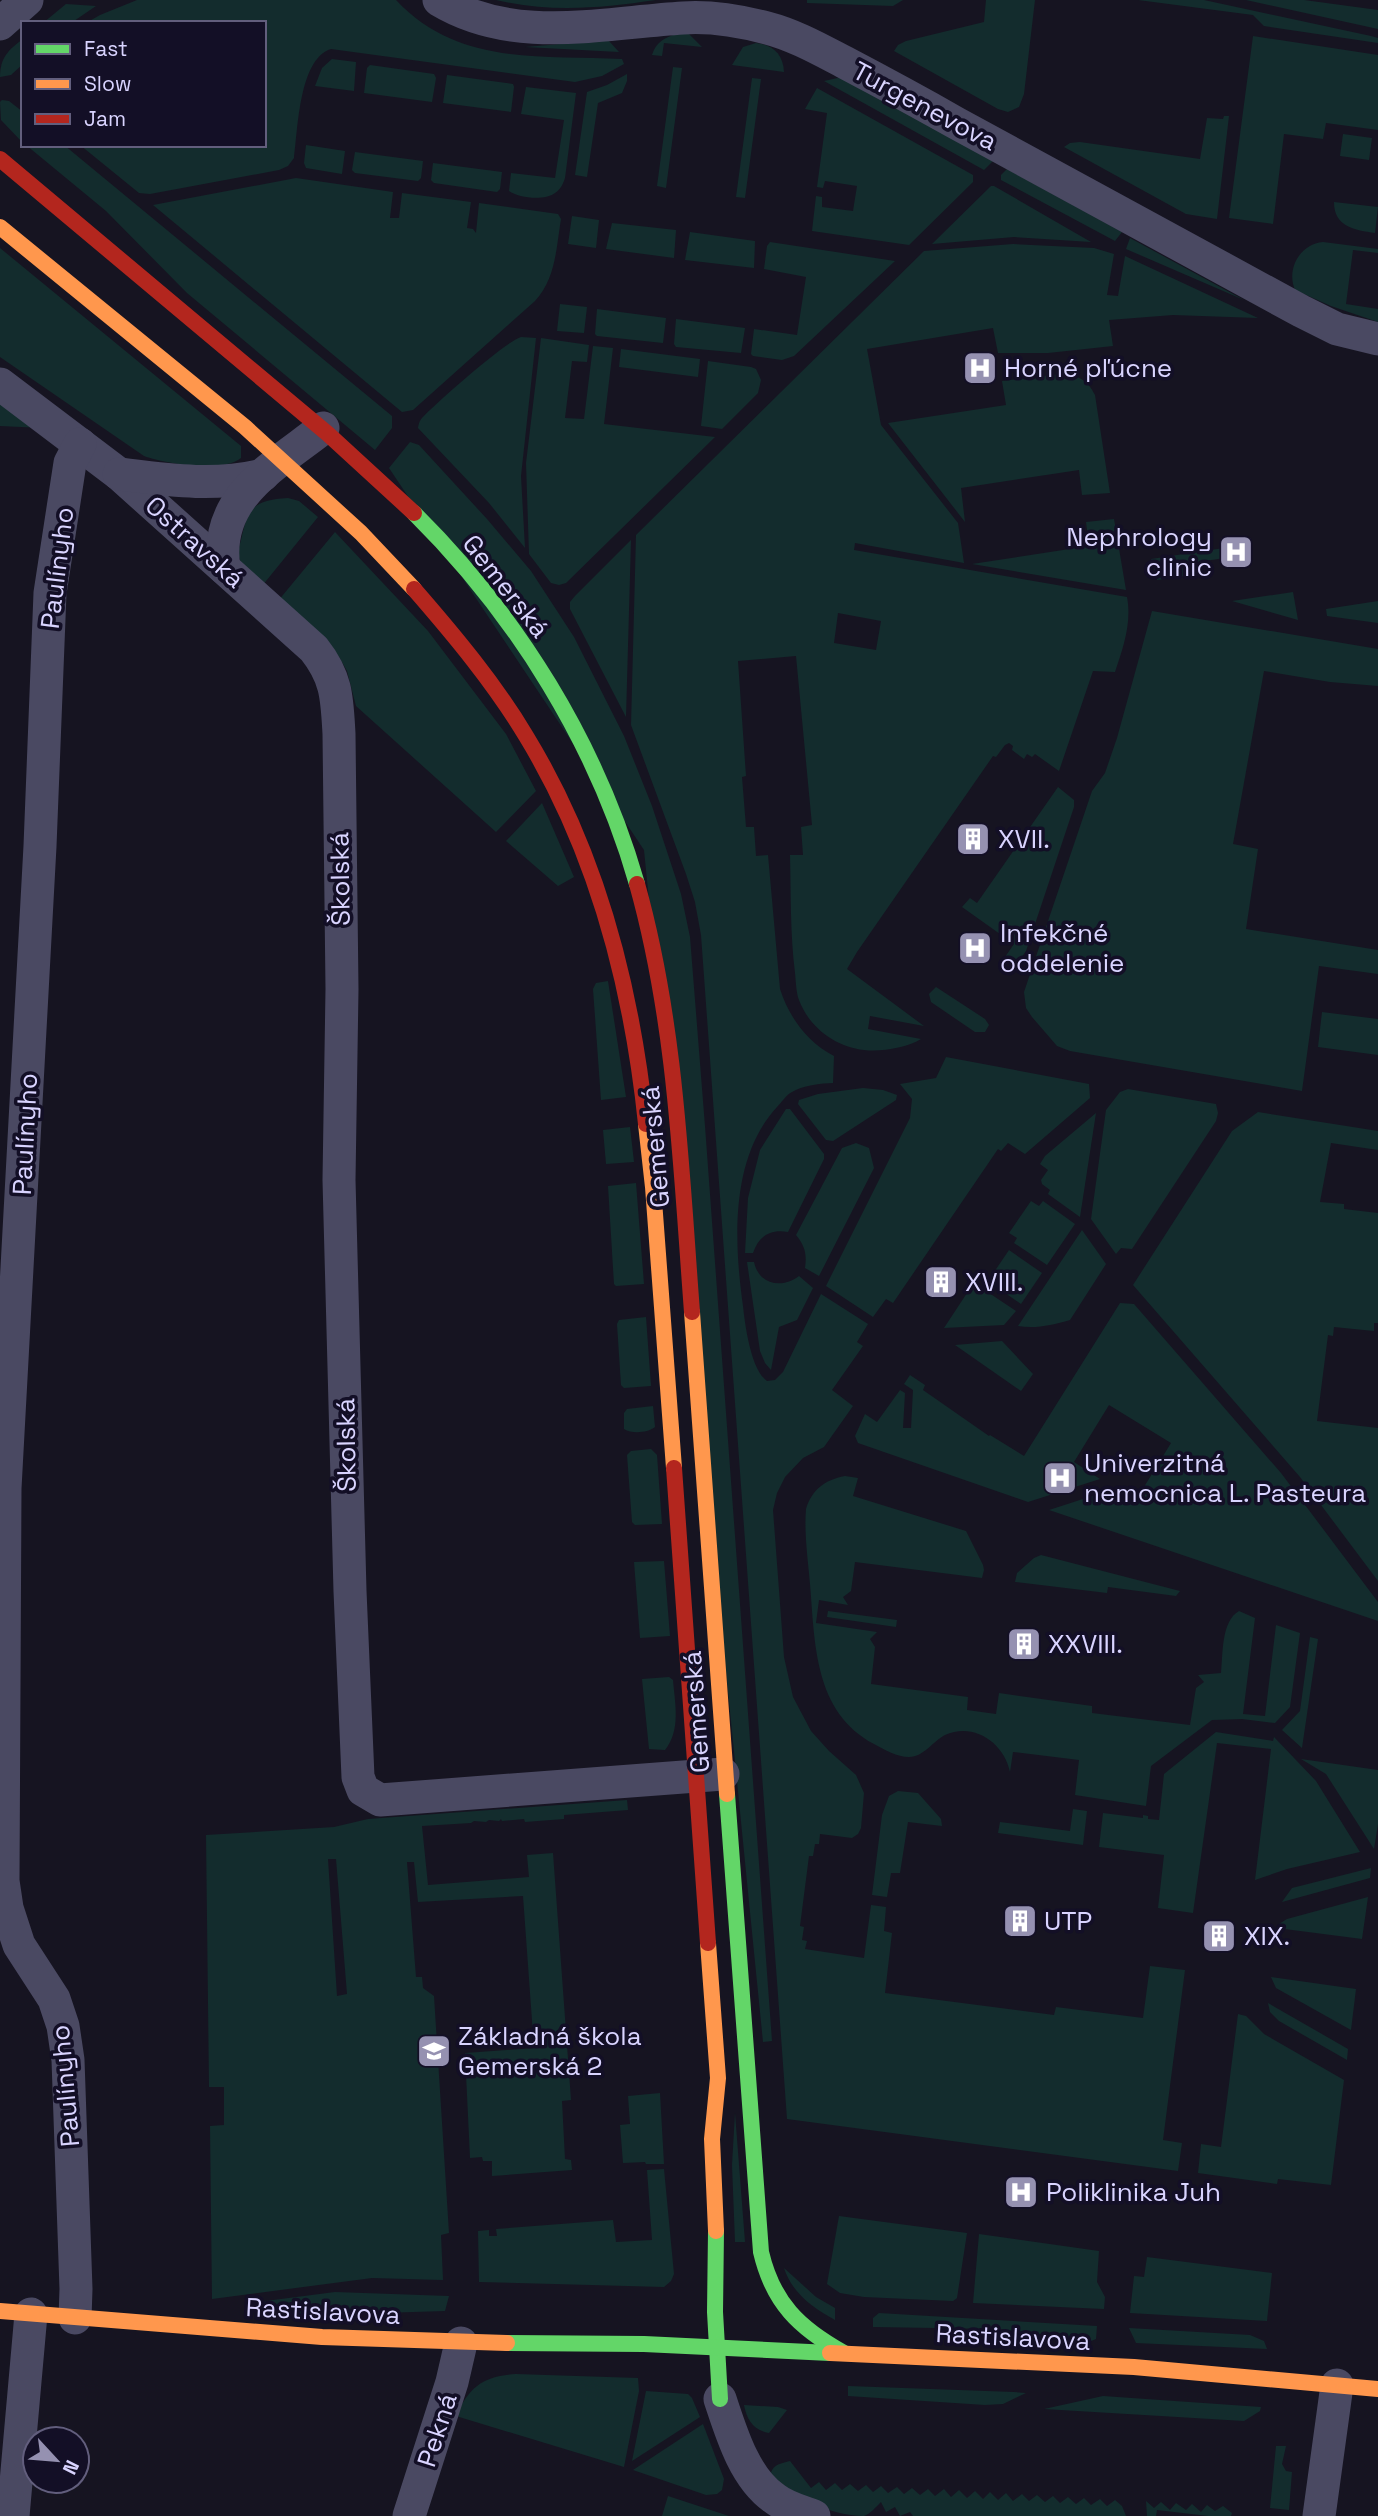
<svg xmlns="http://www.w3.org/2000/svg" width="1378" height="2516" viewBox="0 0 1378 2516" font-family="'Space Grotesk',sans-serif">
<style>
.green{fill:#132c2d;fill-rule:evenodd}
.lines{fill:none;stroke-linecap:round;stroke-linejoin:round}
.street{stroke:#4a4962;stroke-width:33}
.fast{stroke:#63d668;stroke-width:16}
.slow{stroke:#ff974d;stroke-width:16}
.jam{stroke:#b3261e;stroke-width:16}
.labels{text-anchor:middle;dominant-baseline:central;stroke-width:7;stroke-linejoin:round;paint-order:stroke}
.street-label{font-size:26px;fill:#d9d4ff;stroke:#130f26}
.poi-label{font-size:26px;fill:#d9d4ff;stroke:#130f26;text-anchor:start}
</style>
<rect width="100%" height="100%" fill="#161421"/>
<g class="green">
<path d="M137,0H396C458,66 539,55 622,59L624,64L602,76L575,82L331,49C299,59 298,129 294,158L288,166L279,170L150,194L139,193L80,145H264V23H86L100,15Z"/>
<path d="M496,0H656C600,8 552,13 496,0Z"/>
<polygon points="807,0 903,0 893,6 807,3"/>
<polygon points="986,0 1035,0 1024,94 1019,107 1008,112 998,109 894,51 898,45 906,41 984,22"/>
<polygon points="1138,0 1204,0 1371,36 1378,38 1378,43 1264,26 1253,15"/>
<polygon points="1246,0 1304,0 1378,10 1378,29"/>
<polygon points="66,4 96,6 71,23 43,23"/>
<path d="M676,34H689L702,47L664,43L662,56L652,55C656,42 664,38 676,34Z"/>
<polygon points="1253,36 1378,55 1378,130 1326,123 1323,139 1284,134 1273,224 1229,218"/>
<path d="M23,39V64L11,75L0,77C0,58 8,50 23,39Z"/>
<polygon points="608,40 619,52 525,47"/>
<path d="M756,43C773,45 783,54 784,72L732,65L743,47Z"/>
<polygon points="332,59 356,62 354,91 315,86 322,68"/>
<polygon points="370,65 434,74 436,78 432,102 364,93 367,68"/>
<polygon points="673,67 682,68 666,188 657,186"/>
<polygon points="627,74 627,81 622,93 598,103 587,177 575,175 587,92 607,85"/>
<polygon points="447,75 513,84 514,87 511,112 443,103"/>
<polygon points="842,77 993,161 984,170 824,81"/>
<polygon points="752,78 761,79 745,198 736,197"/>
<path d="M526,87L576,93L565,178C563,184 561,189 555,193C544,201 519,198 509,191L511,173L555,178L564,120L521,114Z"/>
<polygon points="817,88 973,175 973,182 909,245 812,231 816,196 822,197 822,207 853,211 857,186 825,181 823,188 817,187 827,113 805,109"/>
<polygon points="2,100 9,101 23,112 23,143 1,120 0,102"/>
<polygon points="1224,116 1229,116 1217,219 1186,214 1064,147 1070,143 1080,142 1200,159 1207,118 1223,119"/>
<polygon points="1343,134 1372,138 1369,160 1340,156"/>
<polygon points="26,145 64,145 392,416 392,428 375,450 187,293 106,211"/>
<polygon points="306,145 345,151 342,174 306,168 304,163"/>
<polygon points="355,152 423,161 421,178 418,181 355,173 352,170"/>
<polygon points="433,163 502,172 500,189 497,192 434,183 431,180"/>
<polygon points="1007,169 1122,232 1115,241 1001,180 1001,175"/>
<path d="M296,178L393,192L390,218H399L402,193L471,202L467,228L473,229L476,233L479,203L558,214L561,219C556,249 556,278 535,301L413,410L402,412L153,205Z"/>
<polygon points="991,186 994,186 1091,242 1014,237 932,244"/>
<path d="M1334,202L1378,207L1375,233C1355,230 1334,227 1334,202Z"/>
<polygon points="572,216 599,220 596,248 568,244"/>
<polygon points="612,223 676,230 674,258 606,249"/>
<polygon points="690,232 755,241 754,268 685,260"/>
<polygon points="1130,238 1244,300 1126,249"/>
<polygon points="770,242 895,261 794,356 782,360 753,356 751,354 754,329 797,335 806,277 764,269 767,246"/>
<path d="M1323,242L1378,249V253L1353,250L1346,304L1378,309V322L1331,306L1295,290C1286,269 1300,244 1323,242Z"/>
<path d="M1013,244L1094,248L1114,254L1107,295L1118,296L1125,256L1258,318L1173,315L1109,320L1113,346L1048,353H998L993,328L867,349L881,425L958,523L964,563L855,543L854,550L1127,597C1132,623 1123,648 1115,672L1093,671L1059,771L1035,754L1032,757L1027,754L1024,759L1012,750L1013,746L1009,743L1005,745L996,757L993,756L857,952L847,969L924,1026L870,1016L868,1029L921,1039C906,1048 881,1052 864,1050C835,1047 809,1027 799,1000C796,992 796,982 795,973C790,934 791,894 790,855H803L801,827L812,825L796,656L738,661L746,776L742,777L746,827H754L756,856L768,855L780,989C789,1017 807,1042 834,1056L833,1083C822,1083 801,1086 792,1092C786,1095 781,1103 777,1107C730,1158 734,1242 743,1306C745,1325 751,1370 767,1381L775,1380L783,1372L821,1294L868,1324L857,1342L863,1346L832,1390L853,1406L824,1447L803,1458L785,1477L777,1493L773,1510L784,1657L793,1697L811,1731L829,1751L856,1775L864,1793L861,1828L858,1834L852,1838L820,1834L819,1844H815L813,1856H809L800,1926L804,1927L802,1940L807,1941L805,1949L864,1958L871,1905L886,1907L884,1931L892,1933L885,1993L1054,2015L1056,2007L1143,2018L1150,1966L1185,1970L1163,2140L1182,2143L1178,2171L787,2119L701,935L695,902L686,874L631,725L636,535L924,251ZM838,613L881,621L876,650L834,643Z"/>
<path d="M0,248L241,446V458C223,473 165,464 144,456L0,357Z"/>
<polygon points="560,304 587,307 584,333 557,331"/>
<polygon points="597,309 666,318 663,343 597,336 595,334"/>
<polygon points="676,319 745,328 741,353 676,347 674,344"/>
<path d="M521,337L536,338L521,476L525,548L489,503L418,428C419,423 419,422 422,418C435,404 506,341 521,337Z"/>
<polygon points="541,338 589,345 587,362 572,361 565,418 584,419 593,346 613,348 604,424 715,437 566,583 559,585 551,583 529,554 526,463"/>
<polygon points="621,349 700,359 698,377 619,367"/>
<polygon points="708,361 751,367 756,369 761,380 758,393 722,429 701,426"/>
<path d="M1060,374C1078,375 1087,379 1095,395L1110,493L1082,495L1079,470L961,488L965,522L888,423L1006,405L1002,381Z"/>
<polygon points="0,402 42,428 0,426"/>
<polygon points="410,442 419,445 487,519 531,571 574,637 624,736 652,806 681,894 690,937 705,1126 772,2041 763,2042 644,850 389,468"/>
<path d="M288,498L299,501L318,517L262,586C256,580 248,574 243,566C237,557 238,550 241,540C248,508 253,500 288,498Z"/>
<polygon points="1114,519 1126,590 972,564 1089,546 1086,522"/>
<polygon points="335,532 428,631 506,734 536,791 496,832 356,706 347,671 339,657 278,601"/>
<polygon points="631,540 626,717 570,609 570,602 575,596"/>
<polygon points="1224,548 1225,558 1191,563 1192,575 1157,580 1151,559"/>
<polygon points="1293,592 1298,620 1232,601"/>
<polygon points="1378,601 1378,623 1327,616 1326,609"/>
<polygon points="1152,611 1378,649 1378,686 1330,682 1264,671 1233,844 1258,849 1246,929 1378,950 1378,974 1319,966 1302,1091 1070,1051 1057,1046 1032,1017 1026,1008 1024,992 1092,791 1105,773 1117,738"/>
<polygon points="1058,787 1074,800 1074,807 1026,951 1016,965 1005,957 1014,944 962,907 970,898 977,903"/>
<polygon points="542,803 574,877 558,886 506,841"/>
<polygon points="608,981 626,1097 601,1100 593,989 596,983"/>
<polygon points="936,987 985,1019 989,1025 985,1032 975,1032 931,1002 929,994"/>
<polygon points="1322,1012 1378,1019 1378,1055 1318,1047"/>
<polygon points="946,1057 1089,1084 1090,1098 1025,1154 1008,1143 1001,1151 998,1149 893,1303 886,1299 873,1317 826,1286 910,1118 912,1099 900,1084 936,1078"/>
<polygon points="863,1088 883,1090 897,1095 896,1100 833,1141 826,1140 798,1104 799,1100 818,1094"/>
<polygon points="1128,1089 1216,1104 1218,1113 1216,1121 1132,1249 1121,1248 1116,1254 1091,1219 1106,1110 1120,1092"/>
<path d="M786,1109H790L824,1154V1159L788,1232C770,1229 759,1236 753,1253H745L748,1198L760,1150Z"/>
<polygon points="1258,1112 1378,1131 1378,1150 1331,1143 1320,1202 1344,1204 1344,1209 1378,1213 1378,1323 1374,1323 1374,1331 1334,1327 1333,1336 1328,1335 1317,1421 1378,1428 1378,1581 1300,1477 1133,1285 1232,1131"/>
<polygon points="1096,1113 1080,1217 1048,1194 1050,1190 1042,1184 1041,1180 1048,1170 1040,1164 1045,1156"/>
<polygon points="630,1127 634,1162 606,1164 603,1130"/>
<path d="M856,1143L869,1148L874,1168L819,1276L805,1268C807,1254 805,1246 796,1235L842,1148Z"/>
<polygon points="636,1183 644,1284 616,1286 614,1284 608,1186"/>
<polygon points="1031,1201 1039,1206 1043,1201 1075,1224 1047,1265 1014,1243 1017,1238 1009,1233"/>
<path d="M1082,1230L1106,1264L1070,1320C1052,1325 1036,1329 1018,1326Z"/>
<polygon points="1009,1250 1042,1273 1021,1304 988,1281"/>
<path d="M747,1262H754C759,1285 782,1289 799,1276L813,1288L797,1320L779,1327L771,1370L765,1363L760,1351Z"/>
<polygon points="971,1287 980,1293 983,1289 1016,1311 1004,1325 944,1328"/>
<polygon points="1120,1303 1134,1304 1281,1473 1378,1602 1378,1621 1049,1510 1117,1488 1136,1500 1171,1443 1109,1405 1074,1462 1100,1479 1028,1502 858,1443 855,1436 865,1414 877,1422 900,1390 905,1393 903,1428 911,1428 913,1390 904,1384 910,1375 925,1385 923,1390 989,1436 990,1435 1024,1456"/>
<polygon points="646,1317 651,1386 624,1388 621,1385 617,1324 619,1320"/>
<polygon points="1002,1341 1033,1374 1021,1391 955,1345"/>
<path d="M653,1406L655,1427C647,1433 632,1434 624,1429V1413L627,1409Z"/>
<polygon points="651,1449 657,1455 662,1524 635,1525 632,1522 627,1455 631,1451"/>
<path d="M845,1476L858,1478L853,1496L966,1531L983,1565L984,1570L982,1578L855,1562L851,1591L843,1597L848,1605L819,1600L816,1623L877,1632L870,1639L875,1647L871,1684L968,1697L967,1710L996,1714L999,1693L1092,1706V1713L1190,1725L1196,1688L1204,1682L1198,1675L1221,1673C1223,1655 1221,1621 1239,1611L1255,1618L1243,1714L1265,1716L1276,1625L1300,1633L1290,1707L1275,1723L1242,1719L1212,1720L1151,1766L1146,1806L1075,1795L1079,1760L1013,1752L1010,1772C1004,1743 974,1722 945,1735C933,1741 924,1757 909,1757C897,1757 885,1750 874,1744C814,1712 815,1644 810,1584C808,1560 804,1534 806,1509C812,1490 824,1480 845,1476Z"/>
<polygon points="1041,1555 1180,1591 1176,1596 1108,1587 1107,1593 1015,1582 1017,1573 1034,1558"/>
<polygon points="664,1561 670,1636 640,1638 634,1562"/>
<polygon points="828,1611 897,1620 896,1627 827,1617"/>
<polygon points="1310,1637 1318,1639 1302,1748 1282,1730 1300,1711"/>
<path d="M669,1677L673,1680C675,1704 681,1730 665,1750L649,1749L642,1679Z"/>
<polygon points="1216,1732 1273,1741 1274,1737 1316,1781 1360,1852 1287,1869 1255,1880 1271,1749 1217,1743 1193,1913 1158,1908 1164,1855 1099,1847 1103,1813 1143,1818 1143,1815 1148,1816 1148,1819 1159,1820 1164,1774"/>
<polygon points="1301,1759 1378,1770 1378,1824 1374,1849 1326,1774"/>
<polygon points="898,1791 918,1793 941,1819 942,1826 908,1822 900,1873 891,1873 887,1897 872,1895 882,1815 889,1796"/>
<path d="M627,1800L628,1810L564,1815V1819L525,1822L524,1819L502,1821L501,1819L499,1821L489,1820L486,1822L474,1821L471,1823L422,1826L428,1885L529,1877L527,1855L553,1853L571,2100L562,2101L565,2159L571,2160L572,2170L492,2176V2161H483L482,2157L470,2158L465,2053L534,2048L523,1896L418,1902L414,1862H407L416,1977H422L423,1988L434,1996L449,2233L441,2235L443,2280L372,2278L212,2299L210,2126L224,2125V2087H209L206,1835L334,1827L368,1819ZM328,1859H336L347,1994L337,1996Z"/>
<polygon points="1073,1809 1087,1811 1083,1845 998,1833 1000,1822 1070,1831"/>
<polygon points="1371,1868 1370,1878 1282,1902 1292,1888"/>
<polygon points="1368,1897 1362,1939 1277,1928 1279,1924 1287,1919"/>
<polygon points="1271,1977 1356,1989 1351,2030 1276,1988"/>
<polygon points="1268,2003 1348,2049 1347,2060 1279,2021 1270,2012"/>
<polygon points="1238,2014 1246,2016 1264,2034 1344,2080 1331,2185 1278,2179 1277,2184 1198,2173 1201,2144 1221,2147"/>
<polygon points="660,2093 664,2164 646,2164 645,2162 623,2163 620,2125 630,2124 628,2096"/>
<polygon points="735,2113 745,2242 735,2242 732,2165"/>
<polygon points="664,2169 674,2274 671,2281 664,2287 479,2282 478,2231 489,2230 489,2236 497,2236 496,2229 613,2220 616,2242 652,2240 647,2170"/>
<polygon points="839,2216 967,2233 957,2298 953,2301 864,2297 840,2293 827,2284"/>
<polygon points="979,2234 1099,2251 1097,2282 1105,2297 1104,2309 973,2303"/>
<polygon points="1147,2257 1272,2273 1267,2321 1130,2313 1134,2276 1144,2277"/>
<path d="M784,2268L816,2297L835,2308V2320C813,2308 792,2293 784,2268Z"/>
<polygon points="335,2292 449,2296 445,2311 318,2315 249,2311 250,2303"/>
<polygon points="879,2313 1097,2326 1096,2339 1091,2341 998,2329 873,2327 873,2318"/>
<polygon points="1129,2328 1250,2335 1264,2341 1267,2349 1136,2343"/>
<path d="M516,2374L638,2378L639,2391L624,2467L456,2416C469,2387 483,2376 516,2374Z"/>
<polygon points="848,2386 1014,2392 1026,2393 1003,2404 985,2405 848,2396"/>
<polygon points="646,2391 688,2394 692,2398 700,2417 632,2461"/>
<polygon points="1103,2396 1261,2407 1260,2411 1244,2421 1044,2409"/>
<path d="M744,2405L778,2407L787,2410L769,2433C753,2430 747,2420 744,2405Z"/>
<polygon points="703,2424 724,2479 722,2490 717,2494 706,2495 633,2470"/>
<polygon points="1276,2446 1286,2446 1282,2464 1286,2471 1292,2472 1289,2510 1270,2508"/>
<path d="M790,2461L811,2488L819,2482L826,2490L835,2483L842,2490L850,2484L858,2491L866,2485L873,2492L881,2486L888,2493L897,2487L904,2494L912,2488L920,2495L928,2489L935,2496L944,2489L951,2497L959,2490L967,2498L975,2491L983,2499L990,2492L998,2500L1006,2493L1013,2501L1022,2494L1029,2501L1037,2495L1045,2502L1053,2496L1060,2503L1068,2497L1076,2504L1084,2498L1091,2505L1100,2499L1107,2506L1115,2500L1122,2506L1126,2516H913L910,2512L900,2516L895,2507L886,2512L881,2502C876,2507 870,2514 864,2516C828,2516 797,2496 770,2476C773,2464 779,2464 790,2461Z"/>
<polygon points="668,2496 729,2516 662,2516"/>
<polygon points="1146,2501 1154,2508 1161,2502 1170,2510 1176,2503 1186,2510 1192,2504 1201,2512 1207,2505 1215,2511 1223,2506 1232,2513 1231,2516 1208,2516 1157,2510 1156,2516 1147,2516"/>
</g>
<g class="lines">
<g class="street">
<path d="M439,0C514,45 601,23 683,18C711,16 740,21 767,28C794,35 819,49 844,62C882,82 919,102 956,123C1071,185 1186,248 1301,311L1337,329L1378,339"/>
<polyline points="0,24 27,0"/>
<path d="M0,384L119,474L314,649C337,678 337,698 339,734L342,989L339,1180L350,1591L358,1777L363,1790L380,1800L723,1774"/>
<path d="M119,474C168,480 214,487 263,475"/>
<path d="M224,568C213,497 275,466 323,428"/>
<polyline points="75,2318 76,2289 68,2060 63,2026 54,1999 19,1945 7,1908 3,1881 5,1488 40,846 50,593 70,463 80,444"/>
<path d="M720,2399C731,2432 744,2477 774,2498C785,2507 800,2511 814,2516"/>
<polyline points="13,2516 31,2314"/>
<polyline points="409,2516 452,2382 461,2343"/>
<polyline points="1319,2516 1337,2385"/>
</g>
<g class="fast">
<path d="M414,513C517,615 597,744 637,884"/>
<path d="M727,1794L761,2252C773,2303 799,2328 844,2353"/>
<polyline points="716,2231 715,2312 720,2399"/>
<polyline points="507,2343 644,2344 830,2353"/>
</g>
<g class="slow">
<polyline points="0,227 245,427 361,533 414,589"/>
<polyline points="646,1124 653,1187 674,1468"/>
<polyline points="692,1312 727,1794"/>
<polyline points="708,1943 718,2078 712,2139 716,2231"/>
<polyline points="0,2311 322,2337 507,2343"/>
<polyline points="830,2353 1134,2367 1378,2389"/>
</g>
<g class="jam">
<polyline points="0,159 328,434 414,513"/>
<path d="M414,589C454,635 495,684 526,736C598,854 632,988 646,1124"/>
<path d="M637,884C676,1023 681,1168 692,1312"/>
<polyline points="674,1468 708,1943"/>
</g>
</g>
<defs>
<g id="hospital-square" transform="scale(1.75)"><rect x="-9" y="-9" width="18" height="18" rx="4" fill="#9591b1" stroke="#130f26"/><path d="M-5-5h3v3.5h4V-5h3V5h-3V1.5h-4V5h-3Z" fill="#fff"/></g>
<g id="building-square" transform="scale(1.75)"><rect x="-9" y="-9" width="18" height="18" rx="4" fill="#9591b1" stroke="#130f26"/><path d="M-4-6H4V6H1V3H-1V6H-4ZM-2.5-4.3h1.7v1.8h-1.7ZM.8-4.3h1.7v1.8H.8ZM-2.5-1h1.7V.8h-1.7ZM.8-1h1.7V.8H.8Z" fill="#fff"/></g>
<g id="school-square" transform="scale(1.75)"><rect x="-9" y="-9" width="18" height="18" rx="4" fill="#9591b1" stroke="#130f26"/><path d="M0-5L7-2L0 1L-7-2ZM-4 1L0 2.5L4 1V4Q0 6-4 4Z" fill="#fff"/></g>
</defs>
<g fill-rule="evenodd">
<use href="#hospital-square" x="980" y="368"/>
<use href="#hospital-square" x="1236" y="552"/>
<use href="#building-square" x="973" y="839"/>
<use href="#hospital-square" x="975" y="948"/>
<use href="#building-square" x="941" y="1282"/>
<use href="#hospital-square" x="1060" y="1478"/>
<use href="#building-square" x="1024" y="1644"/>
<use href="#building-square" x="1020" y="1921"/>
<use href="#building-square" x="1219" y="1936"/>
<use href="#school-square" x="434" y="2051"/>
<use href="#hospital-square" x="1021" y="2192"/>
</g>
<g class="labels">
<g class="street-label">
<text transform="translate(925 106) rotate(28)">Turgenevova</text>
<text transform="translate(195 542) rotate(42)">Ostravská</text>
<text transform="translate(57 568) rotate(-83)">Paulínyho</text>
<text transform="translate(506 586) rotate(52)">Gemerská</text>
<text transform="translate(340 879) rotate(-91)">Školská</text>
<text transform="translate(25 1134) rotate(-87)">Paulínyho</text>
<text transform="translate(655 1147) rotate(-95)">Gemerská</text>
<text transform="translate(346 1445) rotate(-91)">Školská</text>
<text transform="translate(696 1712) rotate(-94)">Gemerská</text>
<text transform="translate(65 2086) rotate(-95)">Paulínyho</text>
<text transform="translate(323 2311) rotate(3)">Rastislavova</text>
<text transform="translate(1013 2337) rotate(3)">Rastislavova</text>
<text transform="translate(437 2430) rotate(-72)">Pekná</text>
</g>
<g class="poi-label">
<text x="1004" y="368">Horné pľúcne</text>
<text x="1212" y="537" text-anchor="end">Nephrology<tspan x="1212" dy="30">clinic</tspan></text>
<text x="998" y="839">XVII.</text>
<text x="1000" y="933">Infekčné<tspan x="1000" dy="30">oddelenie</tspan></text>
<text x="965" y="1282">XVIII.</text>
<text x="1084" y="1463">Univerzitná<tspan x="1084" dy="30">nemocnica L. Pasteura</tspan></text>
<text x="1048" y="1644">XXVIII.</text>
<text x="1044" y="1921">UTP</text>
<text x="1244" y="1936">XIX.</text>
<text x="458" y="2036">Základná škola<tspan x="458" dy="30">Gemerská 2</tspan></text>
<text x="1046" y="2192">Poliklinika Juh</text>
</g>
</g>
<rect x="21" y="21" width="245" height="126" fill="#130f26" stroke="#625e7d" stroke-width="2"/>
<rect x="35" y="44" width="35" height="10" fill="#63d668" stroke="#625e7d" stroke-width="2"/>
<text x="84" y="56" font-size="21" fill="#d9d4ff">Fast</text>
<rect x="35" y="79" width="35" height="10" fill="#ff974d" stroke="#625e7d" stroke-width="2"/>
<text x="84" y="91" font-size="21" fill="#d9d4ff">Slow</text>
<rect x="35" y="114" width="35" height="10" fill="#b3261e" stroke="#625e7d" stroke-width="2"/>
<text x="84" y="126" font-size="21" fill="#d9d4ff">Jam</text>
<g transform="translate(56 2460) rotate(116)"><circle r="33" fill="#130f26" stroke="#625e7d" stroke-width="2"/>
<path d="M0-5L12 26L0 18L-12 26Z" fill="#9591b1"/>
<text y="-10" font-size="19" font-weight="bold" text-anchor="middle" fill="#d9d4ff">N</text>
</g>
</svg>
